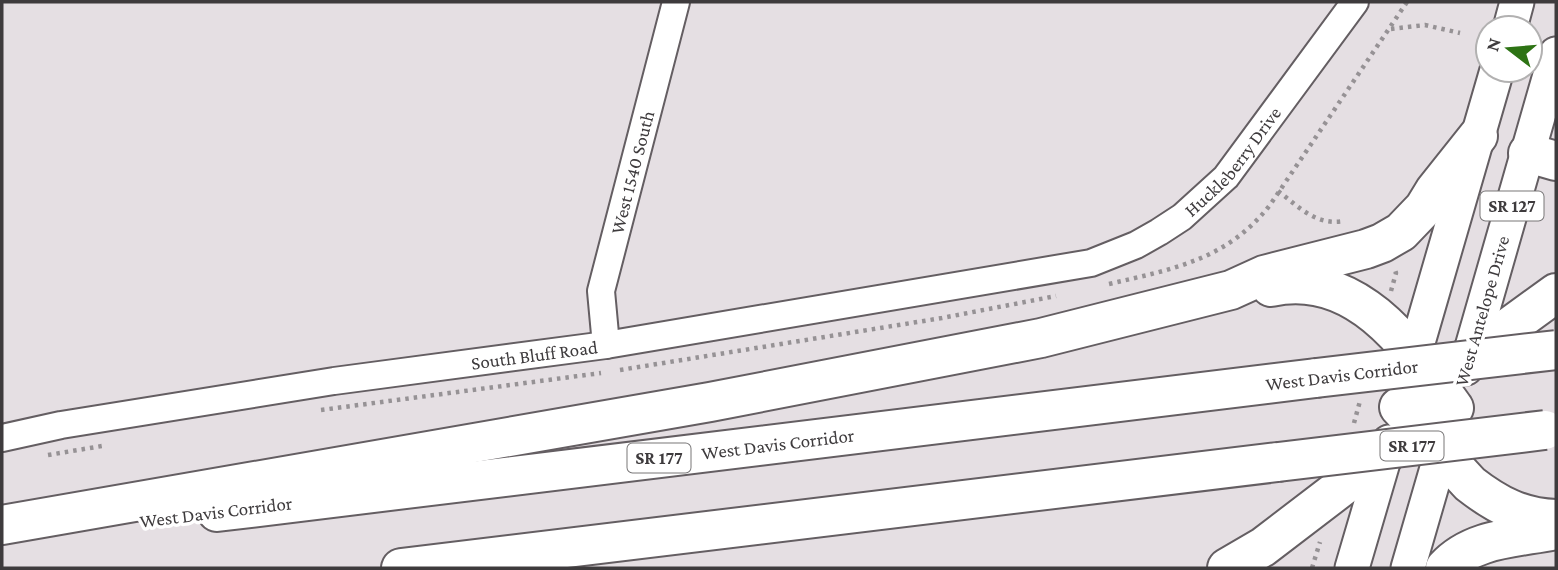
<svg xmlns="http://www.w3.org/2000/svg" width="1558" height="570" viewBox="0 0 1558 570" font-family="'Crimson Pro',serif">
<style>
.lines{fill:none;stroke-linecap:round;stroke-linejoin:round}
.minor-casing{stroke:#645e62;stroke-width:30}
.major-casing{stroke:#645e62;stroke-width:37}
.highway-casing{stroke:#645e62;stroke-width:42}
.path{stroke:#969295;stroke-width:4.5;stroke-dasharray:3.5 5;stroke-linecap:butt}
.minor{stroke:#fff;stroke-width:26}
.major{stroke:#fff;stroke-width:33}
.highway{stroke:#fff;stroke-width:38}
.highway-bridge-casing{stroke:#645e62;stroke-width:42;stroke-linecap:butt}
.highway-bridge{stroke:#fff;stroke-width:38}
.labels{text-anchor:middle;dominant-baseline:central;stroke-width:7;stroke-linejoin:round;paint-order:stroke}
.shield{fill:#fff;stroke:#787677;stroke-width:2}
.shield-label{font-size:18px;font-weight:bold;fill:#3e3b3d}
.street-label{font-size:19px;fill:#3e3b3d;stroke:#fff}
</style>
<rect width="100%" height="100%" fill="#e5dfe3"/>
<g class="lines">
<g class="minor-casing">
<g id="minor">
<path id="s1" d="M606,345L601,291L676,2"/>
<path id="s2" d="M2,438L61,425L334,381L606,345L1091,263L1136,245L1159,232L1182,217L1226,177L1355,2"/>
</g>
</g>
<g class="major-casing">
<g id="major">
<polyline points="1510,28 1517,2"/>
<polyline points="1466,368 1556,54"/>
<polyline points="1408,377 1497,70"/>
<polyline points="1352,568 1389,442"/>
<polyline points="1408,568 1448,430"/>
</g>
</g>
<g class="highway-casing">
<g id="highway">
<polyline points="1528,153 1556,161"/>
<path d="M1556,293L1399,407L1470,484C1497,505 1522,518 1556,519"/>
<path id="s3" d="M217,512L1316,378"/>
<polyline points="2,525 710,402 1041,338 1231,290 1264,275 1366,249 1382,243 1401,232 1424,208 1435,190 1478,136"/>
<polyline points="401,568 1278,462"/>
<path d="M1227,568L1263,547L1386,453L1454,408C1411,348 1357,268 1271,287"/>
<path d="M1445,568C1473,537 1519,538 1556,530"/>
</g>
</g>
<g class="path">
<polyline points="1391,29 1425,25 1460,33"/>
<path d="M1278,191C1299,207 1316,226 1344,221"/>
<path d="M1109,284C1173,269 1227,260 1270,205L1407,2"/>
<polyline points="1391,291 1396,273 1395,270"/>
<polyline points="620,370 942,318 1056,296"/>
<polyline points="321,410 601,373"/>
<polyline points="1354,423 1360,401"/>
<polyline points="48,455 102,446"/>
<polyline points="1312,568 1320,542"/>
</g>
<use href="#minor" class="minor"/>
<use href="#major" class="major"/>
<use href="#highway" class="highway"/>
<g class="highway-bridge-casing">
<g id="highway-bridge">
<polyline points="1316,378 1556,350"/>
<polyline points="1278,462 1545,430"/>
</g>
</g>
<use href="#highway-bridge" class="highway-bridge"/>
</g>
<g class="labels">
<g class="shield">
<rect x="1480.5" y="191.5" width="63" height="29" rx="5"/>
<rect x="1380.5" y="431.5" width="63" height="29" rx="5"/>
<rect x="627.5" y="443.5" width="63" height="29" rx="5"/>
</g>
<g class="shield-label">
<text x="1512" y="206">SR 127</text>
<text x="1412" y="446">SR 177</text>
<text x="659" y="458">SR 177</text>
</g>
<g class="street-label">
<text stroke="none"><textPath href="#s2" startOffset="1281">Huckleberry Drive</textPath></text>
<text stroke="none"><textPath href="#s1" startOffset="177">West 1540 South</textPath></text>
<text transform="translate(1482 311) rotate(-74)">West Antelope Drive</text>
<text stroke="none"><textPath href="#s2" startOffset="539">South Bluff Road</textPath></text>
<text transform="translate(1342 375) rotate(-7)">West Davis Corridor</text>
<text stroke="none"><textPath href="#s3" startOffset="565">West Davis Corridor</textPath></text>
<text transform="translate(216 512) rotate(-7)">West Davis Corridor</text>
</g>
</g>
<rect width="1558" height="570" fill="none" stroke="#3e3b3d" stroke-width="7"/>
<g transform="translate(1509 49) rotate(286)"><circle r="33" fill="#ffffff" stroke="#b2b1b1" stroke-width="2"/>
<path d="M0-5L12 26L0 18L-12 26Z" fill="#2d7314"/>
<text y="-10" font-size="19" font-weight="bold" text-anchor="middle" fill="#3e3b3d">N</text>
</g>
</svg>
